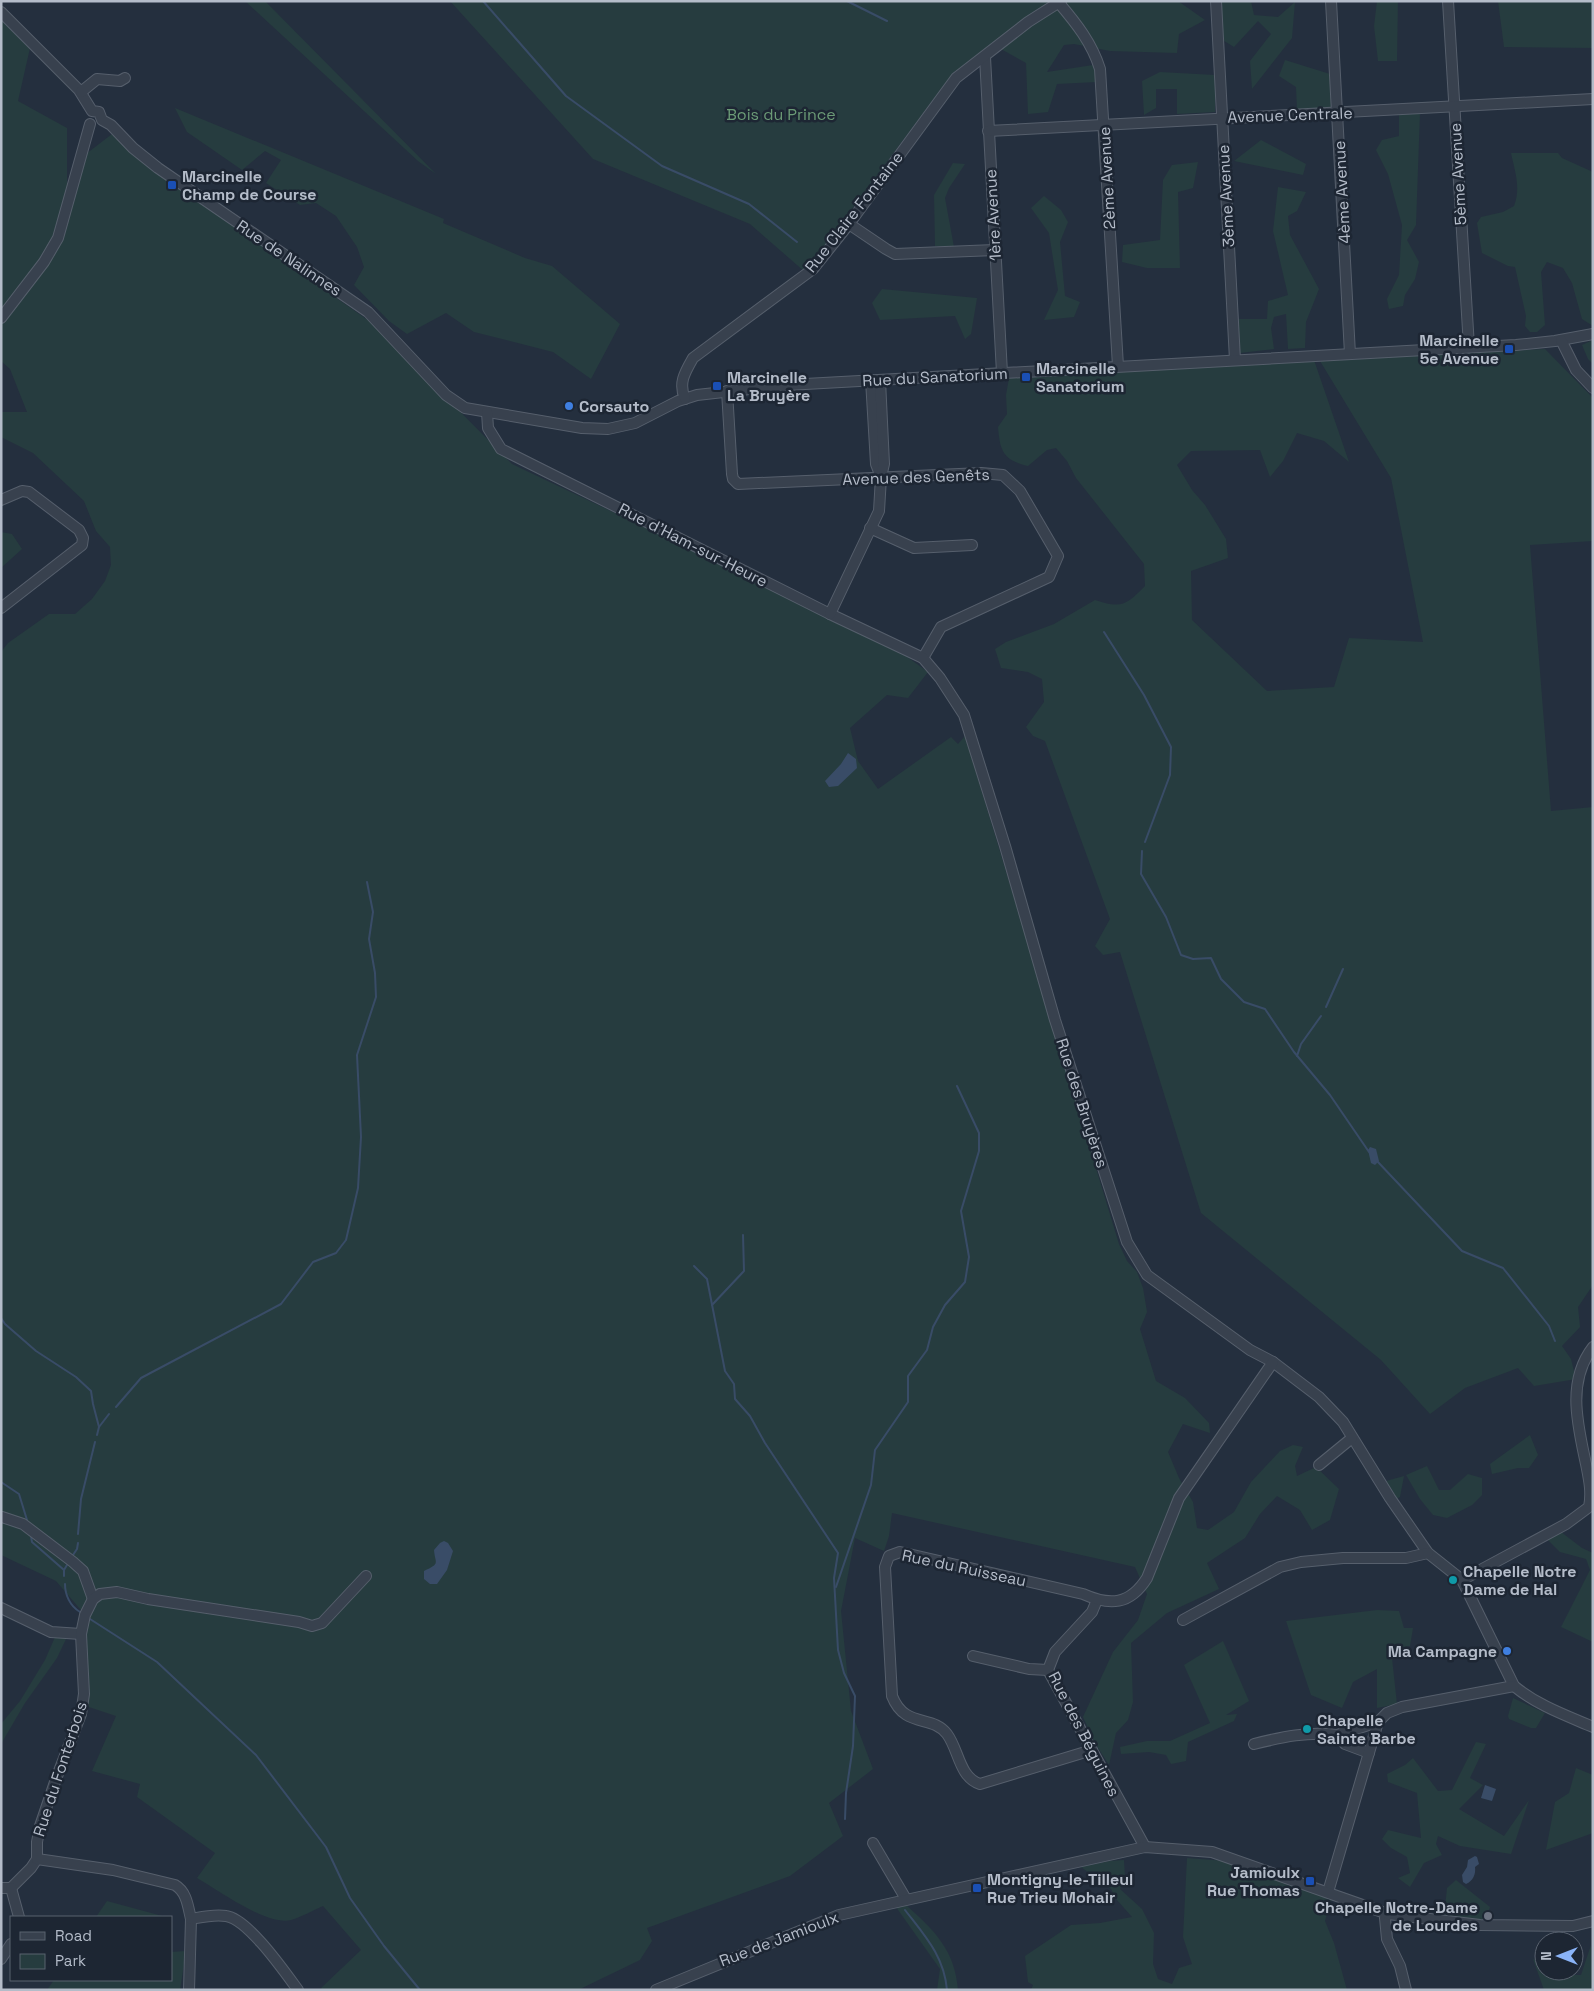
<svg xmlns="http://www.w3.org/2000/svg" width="1594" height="1991" viewBox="0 0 1594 1991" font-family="'Space Grotesk',sans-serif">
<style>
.green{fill:#263c3f}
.water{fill:#394c67}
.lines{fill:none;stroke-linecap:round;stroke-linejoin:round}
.stream{stroke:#394c67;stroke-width:2}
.minor-casing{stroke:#565f6c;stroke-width:12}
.minor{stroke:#38414e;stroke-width:10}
.transit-dot{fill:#1a4fb4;stroke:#1d2633;stroke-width:2}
.shop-dot{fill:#3f7fe0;stroke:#1d2633;stroke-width:2}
.culture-dot{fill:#0f9aa8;stroke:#1d2633;stroke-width:2}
.worship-dot{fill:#6b7280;stroke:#1d2633;stroke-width:2}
.labels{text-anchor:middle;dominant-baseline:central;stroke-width:5;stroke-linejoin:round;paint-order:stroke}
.park-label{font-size:16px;fill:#6b9a76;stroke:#1d2633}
.street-label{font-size:16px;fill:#b4bcc9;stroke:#1d2633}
.poi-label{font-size:16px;font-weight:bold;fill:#b4bcc9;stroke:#1d2633;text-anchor:start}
</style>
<rect width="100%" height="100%" fill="#242f3e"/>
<g class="green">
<polygon points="245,1 265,1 436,174 418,161"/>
<polygon points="450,1 1178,1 1205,20 1179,34 1177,53 1110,51 1074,44 1064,45 1047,72 1093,65 1097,82 1057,84 1048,112 1028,114 1026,63 992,44 953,73 805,272 750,224 593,159"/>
<polygon points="1221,1 1251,1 1254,15 1278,17 1295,2 1292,38 1252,89 1250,61 1271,34 1258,21 1234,47 1221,39"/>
<polygon points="1377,1 1398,1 1397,61 1378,61 1374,26"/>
<polygon points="1498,1 1593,1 1593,48 1504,47"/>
<path d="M1,19L30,48L18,101L67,128V184L86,154L112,134L141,161L372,323L512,464L888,643L928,672L908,698L887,695L850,728L858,761L878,789L951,737L958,744L965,736L1119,1244L1127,1261L1137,1272L1143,1288L1147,1312L1140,1329L1156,1381L1185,1398L1209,1423L1210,1433L1183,1424L1168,1452L1179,1478L1193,1502L1197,1528L1208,1530L1234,1512L1251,1482L1280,1451L1293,1445L1303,1447L1295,1466L1297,1476L1316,1467L1339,1489L1330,1520L1312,1530L1300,1510L1277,1496L1260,1514L1245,1538L1207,1563L1219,1589L1167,1613L1131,1643L1133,1702L1128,1720L1116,1733L1109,1765L1095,1743L1083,1717L1113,1652L1138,1620L1147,1594L1135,1567L892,1513L889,1536L884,1551L855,1538L841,1611L851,1711L873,1769L829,1803L843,1836L790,1876L647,1928L652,1941L640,1960L578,1990H323L321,1988L361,1950L323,1906C313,1910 302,1917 291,1920C267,1926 218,1890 197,1878L215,1853L137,1797L140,1784L92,1771L116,1716L86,1706V1616L56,1581L1,1555V652L8,643L49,614H75L92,599L105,581L111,565L110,547L96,531L84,501L33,453L1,437V412H27L10,369L1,361Z"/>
<polygon points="1285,60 1330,74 1333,108 1297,110 1296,87 1279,76"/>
<polygon points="1160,72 1215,75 1215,112 1177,114 1177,89 1156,89 1156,108 1144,115 1142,81"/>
<polygon points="175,108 444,219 443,223 525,258 552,266 620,324 591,379 553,352 474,332 446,313 407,334 389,321 354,285 364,267 357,247 336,216 316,203 300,205 266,183 281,160 265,151 242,170 187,132"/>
<polygon points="1420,113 1416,225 1407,240 1419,262 1415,279 1405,295 1403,306 1389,309 1387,299 1399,275 1402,225 1388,174 1376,150 1382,140 1399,136 1399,114"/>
<polygon points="1261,140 1306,164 1303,175 1234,161"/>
<path d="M1511,153H1558L1562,158L1593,172V326L1582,319L1572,283L1563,268L1547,262L1541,272L1545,325L1537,332H1530L1525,326L1526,316L1515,267L1508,266L1482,253L1477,223L1481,217L1503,212L1514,206C1521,188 1515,172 1511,153Z"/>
<polygon points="1198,162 1193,188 1178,192 1180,268 1147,268 1122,262 1123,245 1160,240 1163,180 1172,165"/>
<polygon points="953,163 965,164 949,188 945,198 954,247 935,246 934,195"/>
<polygon points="1278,187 1306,192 1297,211 1288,216 1290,235 1319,289 1306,322 1305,348 1288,349 1286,314 1274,317 1271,328 1274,349 1240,353 1238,319 1267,319 1268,301 1288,295 1273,231"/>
<polygon points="1044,196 1061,210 1068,222 1060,242 1065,296 1080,302 1074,317 1044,320 1058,290 1049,233 1031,208"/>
<polygon points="882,289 977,298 971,334 965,339 955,316 880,320 872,303"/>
<polygon points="1593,340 1593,364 1588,359 1582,345"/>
<path d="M1545,349L1593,398V541L1530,545L1551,811L1593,807V1285L1578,1307L1580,1327L1562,1346L1571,1359L1576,1379L1534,1386L1518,1368L1465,1388L1430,1414L1381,1360L1201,1213L1120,952L1103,955L1095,946L1110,919L1045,741L1033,736L1026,727L1044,702L1042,679L1028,672L1001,668L995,649L1006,642L1054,624L1095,600C1122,609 1126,605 1145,586L1144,564L1076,478L1067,461L1056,448L1047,450L1028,466C1003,460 1000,451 998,427L1007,414L1006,395L1009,378L1314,360L1349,462L1324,441L1297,433L1283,461L1270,477L1260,450L1191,451L1177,465L1192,490L1205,505L1226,539L1228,558L1191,571L1192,620L1267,691L1334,687L1349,638L1423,642L1391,478L1320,361Z"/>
<polygon points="1,532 12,534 22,549 1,568"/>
<polygon points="1530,1435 1538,1455 1529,1468 1518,1468 1492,1474 1490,1464"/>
<polygon points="1427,1466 1439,1490 1450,1490 1468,1474 1482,1478 1482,1495 1472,1505 1447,1518 1433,1515 1420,1499 1406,1475"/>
<polygon points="1404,1476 1400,1497 1396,1499 1386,1481"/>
<polygon points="1561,1532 1582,1548 1593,1553 1593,1642 1561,1627 1590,1570 1586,1559 1560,1552 1546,1538"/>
<polygon points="1377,1610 1399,1611 1404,1628 1413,1628 1410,1646 1398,1648 1392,1658 1397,1704 1377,1708 1377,1669 1353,1682 1342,1708 1311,1695 1286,1621"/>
<polygon points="55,1637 67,1637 57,1658 25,1703 1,1744 1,1724 20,1701 45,1660"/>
<polygon points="1223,1641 1249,1701 1226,1715 1237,1714 1234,1721 1188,1742 1186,1761 1171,1764 1166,1755 1149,1752 1121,1754 1120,1747 1147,1741 1170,1741 1210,1723 1184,1665"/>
<polygon points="1513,1698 1545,1713 1536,1728 1531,1728 1509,1719 1508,1716"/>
<polygon points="1476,1742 1486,1744 1470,1778 1483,1785 1459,1809 1504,1836 1529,1800 1511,1854 1460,1846 1438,1836 1436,1844 1442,1855 1424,1863 1410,1887 1398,1878 1410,1873 1407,1857 1391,1848 1382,1839 1388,1830 1421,1838 1417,1793 1388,1782 1387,1774 1405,1765 1413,1758 1438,1791 1452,1790"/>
<polygon points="1576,1768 1593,1775 1593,1833 1546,1850 1555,1802 1569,1793"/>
<polygon points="1187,1858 1227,1861 1332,1898 1325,1921 1334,1943 1347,1990 1031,1990 1033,1985 1028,1982 1025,1956 1071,1925 1100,1923 1132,1917 1117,1900 1111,1889 1081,1867 1109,1861 1124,1860 1125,1877 1120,1889 1142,1909 1154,1933 1153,1964 1158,1979 1172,1984 1179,1968 1192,1964 1183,1937"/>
<polygon points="1456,1880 1490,1907 1486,1920 1444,1917 1447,1888"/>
<polygon points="107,1901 166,1917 96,1917"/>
<path d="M906,1905C934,1930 955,1950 958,1990H937L940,1969L896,1907Z"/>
<polygon points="1591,1945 1593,1990 1544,1990 1533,1959 1544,1964 1544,1971 1560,1971 1568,1975 1581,1975"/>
<polygon points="186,1951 180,1990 47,1990 54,1980 171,1980 171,1952"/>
</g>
<g class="water">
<polygon points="848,753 856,759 857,768 838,786 829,787 825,781 841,764"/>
<polygon points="1370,1147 1376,1149 1379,1161 1375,1165 1371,1163 1368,1150"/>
<path d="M444,1541L448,1543L453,1551L447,1570L437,1584H430L424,1579V1571C441,1563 435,1564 434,1550L440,1543Z"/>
<polygon points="1485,1785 1496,1789 1492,1801 1481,1798"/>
<path d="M1475,1856L1477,1857L1479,1864L1475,1867C1476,1874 1473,1881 1466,1884L1463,1882L1462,1875L1467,1867L1468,1860Z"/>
</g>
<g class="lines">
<g class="stream">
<polyline points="483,1 566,96 662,166 749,204 797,242"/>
<polyline points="847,1 887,21"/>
<polyline points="1104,632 1144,695 1171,747 1170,775 1145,842"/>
<polyline points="1142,851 1141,874 1166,917 1181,955 1193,959 1211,958 1221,979 1244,1002 1265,1009 1294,1052 1330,1095 1369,1152"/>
<polyline points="1326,1007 1343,969"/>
<polyline points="1297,1056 1301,1044 1321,1016"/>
<polyline points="1377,1161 1462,1251 1503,1268 1549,1326 1555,1341"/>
<polyline points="694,1266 707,1279 725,1371 734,1384 735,1399 750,1416 765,1443 838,1553 834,1578 838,1650 844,1673 855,1696 853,1746 846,1793 845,1819"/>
<polyline points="712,1305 744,1271 743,1235"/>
<polyline points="1,1318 5,1324 36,1351 76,1377 91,1391 93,1404 99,1427"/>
<polyline points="116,1407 141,1378 281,1304 313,1262 336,1253 346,1240 358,1188 361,1137 357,1055 376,997 375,973 369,939 373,912 367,882"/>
<polyline points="97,1435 99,1427 109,1414"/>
<polyline points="1,1482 19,1494 27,1520"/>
<polyline points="78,1534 81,1499 95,1442"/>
<polyline points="31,1536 32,1542 64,1570 64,1576"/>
<polyline points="73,1555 77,1549 78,1543"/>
<polyline points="64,1570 67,1565"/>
<path d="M65,1584C65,1595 70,1606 80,1612"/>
<polyline points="836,1587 871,1485 875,1450 908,1402 908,1376 927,1350 933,1327 945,1305 965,1282 969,1257 961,1211 979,1151 979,1133 957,1086"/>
<polyline points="90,1619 157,1662 256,1755 326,1847 350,1898 384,1946 420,1990"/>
<path d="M905,1910C925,1936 944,1956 947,1990"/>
</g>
<g class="minor-casing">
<g id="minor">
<polyline points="1216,1 1235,360"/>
<polyline points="1331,1 1350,354"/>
<polyline points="1448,1 1469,347"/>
<path d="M1059,3C1076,23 1092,43 1100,69L1118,366"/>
<polyline points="1,12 79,90 92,111 99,112 102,120 111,125 133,148 158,168 368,312 446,395 465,408 582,428 608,429 635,423 678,401 697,395 787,385 1516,345 1555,341 1593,334"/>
<polyline points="985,57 1002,373"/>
<polyline points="81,92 97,79 120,81 125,78"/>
<polyline points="988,131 1593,99"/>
<polyline points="849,224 886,249 895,254 995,250"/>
<polyline points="1,318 44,262 58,238 90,124"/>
<polyline points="1561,340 1576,370 1593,388"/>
<polyline points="871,380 876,464 881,477"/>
<polyline points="727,391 732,474 733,479 738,484 981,473 1003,475 1020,491 1058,556 1049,577 941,627 923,658"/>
<path d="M685,399C678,383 685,372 693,358L813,269L849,224L956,78L1028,22L1061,1"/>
<path d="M487,412L488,428L501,449L830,614L923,658L940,678L964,715L1005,846L1055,1020L1127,1242L1147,1275L1250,1350L1273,1362L1319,1397L1343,1422L1390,1498L1428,1553L1462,1580L1514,1686C1537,1705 1565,1715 1593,1727"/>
<polyline points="1,500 22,491 29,492 79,530 83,538 82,545 1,608"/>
<polyline points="870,528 914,548 972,545"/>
<polyline points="830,614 879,511 881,477 884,464 880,380"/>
<polyline points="1319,1465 1352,1438"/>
<polyline points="2,1517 23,1524 73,1562 83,1571 93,1599"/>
<path d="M1462,1580L1566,1524L1589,1507C1592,1492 1589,1479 1586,1464C1578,1426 1566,1382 1593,1347"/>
<polyline points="1097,1600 1092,1612 1055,1652 1048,1670 1145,1847"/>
<polyline points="1,1608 51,1632 81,1634"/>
<polyline points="1183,1620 1280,1567 1301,1562 1343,1558 1406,1558 1428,1553"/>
<polyline points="973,1656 1029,1669 1048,1670"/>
<polyline points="1337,1735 1378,1722"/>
<path d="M1254,1744C1282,1737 1309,1731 1337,1735L1345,1744L1369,1753"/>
<path d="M1092,1750L980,1784C959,1777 959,1750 947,1734C932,1714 905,1729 892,1696L885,1567L889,1556L900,1552L1083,1594C1110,1606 1130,1605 1147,1578L1179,1498L1273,1362"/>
<polyline points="873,1843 906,1899"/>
<polyline points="1,1888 11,1888 31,1868 37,1859"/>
<polyline points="11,1888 19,1917"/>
<polyline points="1328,1892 1378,1722 1387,1713 1402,1707 1514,1686"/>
<polyline points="1388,1914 1385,1918 1387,1939 1400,1966 1406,1990"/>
<polyline points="1,1959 11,1944"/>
<polyline points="189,1990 191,1919"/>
<path d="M298,1990C284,1971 248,1919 226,1916C214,1914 202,1917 191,1919C188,1907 187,1892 175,1885L113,1870L37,1859V1842L40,1826L56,1779L81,1714L84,1694L81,1634L85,1615L93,1599L100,1594L117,1592L148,1599L299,1622L312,1626L322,1623L366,1576"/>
<polyline points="656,1990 839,1915 1145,1847 1212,1852 1388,1914 1480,1925 1573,1926 1593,1921"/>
</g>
</g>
<use href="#minor" class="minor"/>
</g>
<g class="transit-dot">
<rect x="167" y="180" width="10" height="10" rx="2.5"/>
<rect x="1504" y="344" width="10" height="10" rx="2.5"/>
<rect x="1021" y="372" width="10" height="10" rx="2.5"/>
<rect x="712" y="381" width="10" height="10" rx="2.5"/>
<rect x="1305" y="1876" width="10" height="10" rx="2.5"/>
<rect x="972" y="1883" width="10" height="10" rx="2.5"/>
</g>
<g class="shop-dot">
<circle cx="569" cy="406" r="5"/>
<circle cx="1507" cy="1651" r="5"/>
</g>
<g class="culture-dot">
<circle cx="1453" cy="1580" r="5"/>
<circle cx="1307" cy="1729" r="5"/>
</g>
<circle class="worship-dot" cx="1488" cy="1916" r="5"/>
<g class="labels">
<g class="park-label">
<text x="781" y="114">Bois du Prince</text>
</g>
<g class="street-label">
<text transform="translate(1290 115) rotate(-2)">Avenue Centrale</text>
<text transform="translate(1458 174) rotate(-93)">5ème Avenue</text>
<text transform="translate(1107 178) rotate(-93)">2ème Avenue</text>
<text transform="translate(1342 192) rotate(-93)">4ème Avenue</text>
<text transform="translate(1226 196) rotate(-93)">3ème Avenue</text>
<text transform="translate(854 212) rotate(-52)">Rue Claire Fontaine</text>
<text transform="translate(993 215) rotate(-93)">1ère Avenue</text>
<text transform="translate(289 258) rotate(34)">Rue de Nalinnes</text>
<text transform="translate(935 377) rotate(-3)">Rue du Sanatorium</text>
<text transform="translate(916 477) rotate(-2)">Avenue des Genêts</text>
<text transform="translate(693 545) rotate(27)">Rue d'Ham-sur-Heure</text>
<text transform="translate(1082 1103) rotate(72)">Rue des Bruyères</text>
<text transform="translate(964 1568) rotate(12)">Rue du Ruisseau</text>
<text transform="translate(1084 1734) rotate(63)">Rue des Béguines</text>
<text transform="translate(60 1769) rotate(-72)">Rue du Fonterbois</text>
<text transform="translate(779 1939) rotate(-21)">Rue de Jamioulx</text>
</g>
<g class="poi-label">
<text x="182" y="176">Marcinelle<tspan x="182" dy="18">Champ de Course</tspan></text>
<text x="1499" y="340" text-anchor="end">Marcinelle<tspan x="1499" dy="18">5e Avenue</tspan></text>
<text x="1036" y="368">Marcinelle<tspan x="1036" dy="18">Sanatorium</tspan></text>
<text x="727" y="377">Marcinelle<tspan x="727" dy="18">La Bruyère</tspan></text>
<text x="579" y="406">Corsauto</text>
<text x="1463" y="1571">Chapelle Notre<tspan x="1463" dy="18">Dame de Hal</tspan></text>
<text x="1497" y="1651" text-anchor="end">Ma Campagne</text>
<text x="1317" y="1720">Chapelle<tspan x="1317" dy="18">Sainte Barbe</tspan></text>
<text x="1300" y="1872" text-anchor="end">Jamioulx<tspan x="1300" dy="18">Rue Thomas</tspan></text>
<text x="987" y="1879">Montigny-le-Tilleul<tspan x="987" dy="18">Rue Trieu Mohair</tspan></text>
<text x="1478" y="1907" text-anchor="end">Chapelle Notre-Dame<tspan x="1478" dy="18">de Lourdes</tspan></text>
</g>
</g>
<rect width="1594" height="1991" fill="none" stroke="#b4bcc9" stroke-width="5"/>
<rect x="10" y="1916" width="162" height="65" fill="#1d2633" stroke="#59626f"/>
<rect x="20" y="1932" width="25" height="8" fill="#38414e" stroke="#59626f"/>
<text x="55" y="1941" font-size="15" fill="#b4bcc9">Road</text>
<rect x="20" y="1954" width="25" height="15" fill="#263c3f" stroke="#59626f"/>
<text x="55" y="1966" font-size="15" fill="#b4bcc9">Park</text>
<g transform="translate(1559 1956) rotate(270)"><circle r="24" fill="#1d2633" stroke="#59626f"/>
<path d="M0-4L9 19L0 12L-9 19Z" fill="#8ab4f8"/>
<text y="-8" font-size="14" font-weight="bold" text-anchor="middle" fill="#b4bcc9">N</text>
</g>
</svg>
